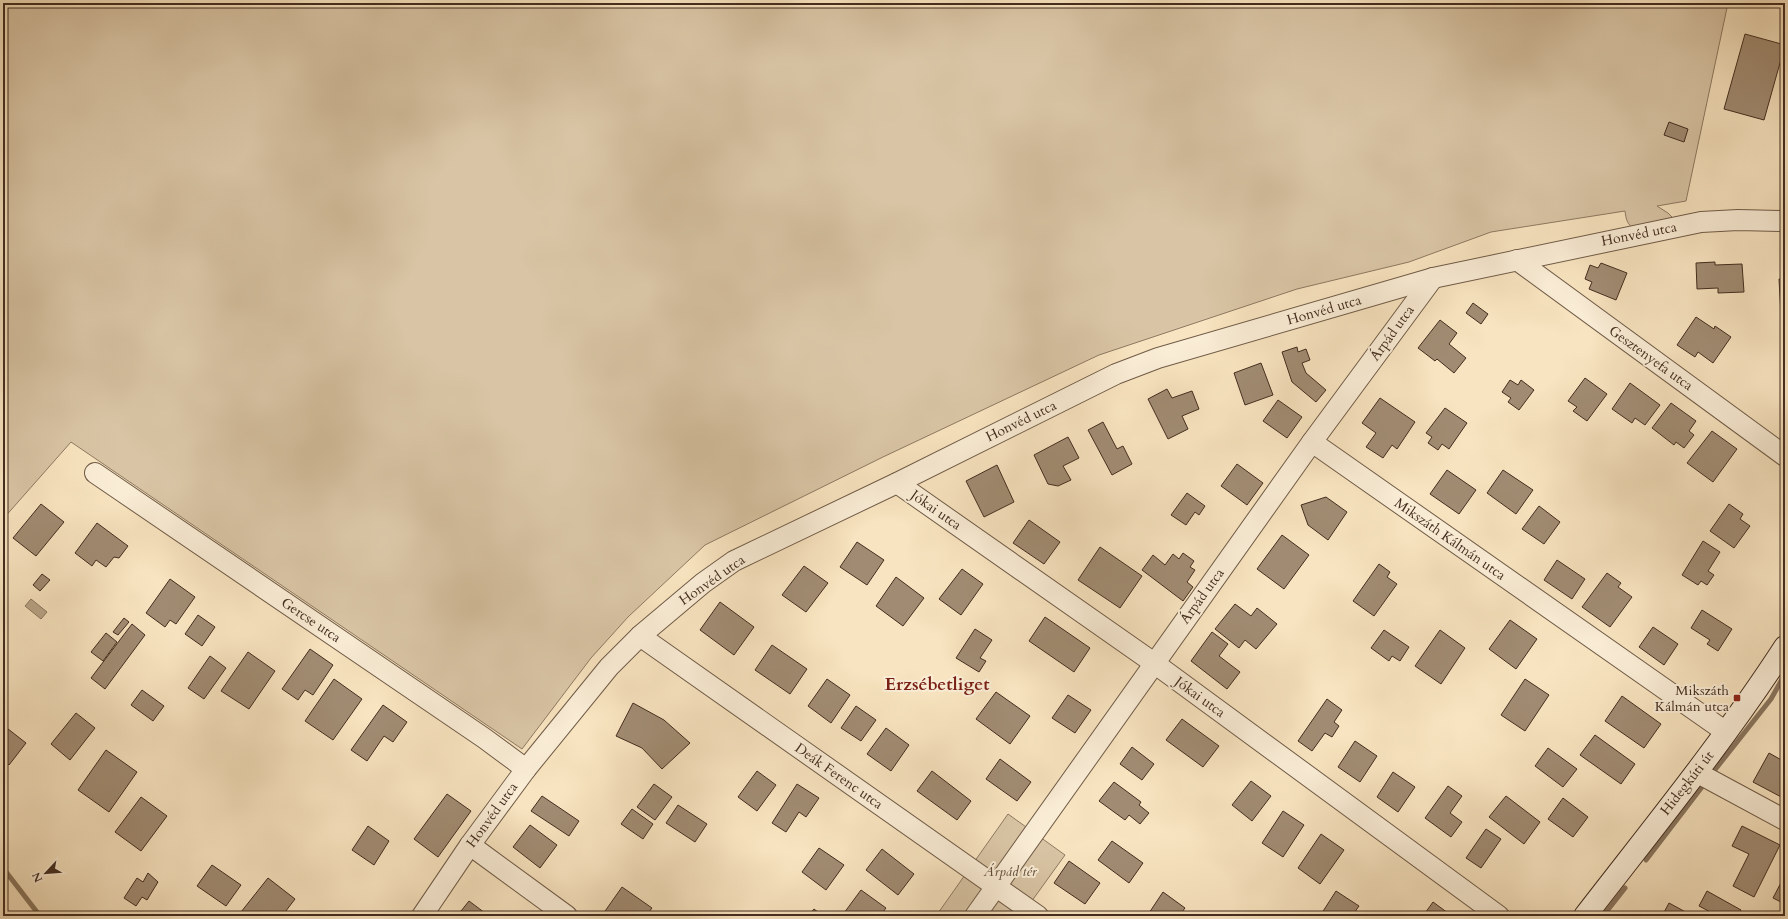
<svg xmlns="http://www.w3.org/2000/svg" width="1788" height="919" viewBox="0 0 1788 919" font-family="Cardo,serif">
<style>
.green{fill:#d9c5a5;stroke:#8e7962}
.water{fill:#baa689;stroke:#8a765f}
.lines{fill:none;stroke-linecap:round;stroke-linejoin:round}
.stream{stroke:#8a765f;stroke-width:5}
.building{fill:#a18c73;stroke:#432d1f}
.minor-casing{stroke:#705b47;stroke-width:22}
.secondary-casing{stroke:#432d1f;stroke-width:24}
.minor{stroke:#faedd6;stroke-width:20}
.secondary{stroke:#faedd6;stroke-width:22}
.poi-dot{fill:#8f2418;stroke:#faedd6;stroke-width:1.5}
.labels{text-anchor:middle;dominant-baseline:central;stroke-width:4;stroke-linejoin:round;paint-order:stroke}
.street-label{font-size:14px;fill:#432d1f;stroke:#faedd6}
.poi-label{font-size:14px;fill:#432d1f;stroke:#faedd6;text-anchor:end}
.park-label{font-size:14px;font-style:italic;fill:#614b3a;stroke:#faedd6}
.district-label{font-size:18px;font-weight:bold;fill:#7a1f14;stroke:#faedd6}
</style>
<rect width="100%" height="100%" fill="#f8e4c0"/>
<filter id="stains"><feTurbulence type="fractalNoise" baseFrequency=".005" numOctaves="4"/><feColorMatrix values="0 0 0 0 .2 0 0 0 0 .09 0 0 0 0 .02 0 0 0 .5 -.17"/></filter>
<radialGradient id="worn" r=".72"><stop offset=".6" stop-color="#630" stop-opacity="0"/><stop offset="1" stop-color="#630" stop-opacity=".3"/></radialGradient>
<g class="green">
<path d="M3,3H1728L1686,201L1657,206L1668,213L1675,220L1635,229C1627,225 1626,219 1625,211L1491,232L1409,262L1297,289L1099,355L883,457L705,545L628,617L591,658L522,749L71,442L3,519Z"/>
<polygon points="1008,814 1065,855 1021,916 936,916"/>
</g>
<polygon class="water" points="31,599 47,612 41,619 25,606"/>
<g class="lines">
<g class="stream">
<polyline points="1710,776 1771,699 1785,674"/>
<polyline points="1646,860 1705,783"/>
<polyline points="3,868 40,916"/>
<polyline points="1603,916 1625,888"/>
</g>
</g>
<g class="building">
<polygon points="1745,34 1785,45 1764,120 1724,109"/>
<polygon points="1669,122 1688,129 1684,142 1664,135"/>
<polygon points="1715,262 1715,265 1742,264 1744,292 1718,293 1718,288 1697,289 1696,263"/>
<polygon points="1601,263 1627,273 1616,300 1589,289 1592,282 1585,279 1590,265 1598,268"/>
<polygon points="1785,278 1785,315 1781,315 1779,279"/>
<polygon points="1473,303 1488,314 1481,324 1466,313"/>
<polygon points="1696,317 1714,329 1715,326 1731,337 1713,363 1698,352 1695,357 1677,345"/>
<polygon points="1440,320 1457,333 1449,344 1466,358 1454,373 1437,359 1435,361 1418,348"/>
<polygon points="1297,347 1298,352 1306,349 1310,360 1302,363 1306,373 1326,390 1316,402 1292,382 1282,352"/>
<polygon points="1261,363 1273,395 1245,405 1234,373"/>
<polygon points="1585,378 1607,394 1587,421 1573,411 1577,407 1568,401"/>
<polygon points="1510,380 1518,385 1521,380 1534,390 1519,410 1508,402 1511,398 1502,392"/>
<polygon points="1630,383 1660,405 1645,425 1635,418 1632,423 1612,409"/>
<polygon points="1167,389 1172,398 1192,391 1199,409 1182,416 1188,429 1168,439 1148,399"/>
<polygon points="1380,398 1415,422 1397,449 1392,445 1383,458 1366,447 1376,433 1362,423"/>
<polygon points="1278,400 1302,417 1287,438 1263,421"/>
<polygon points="1671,403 1696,421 1689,431 1694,435 1684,448 1676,442 1674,445 1652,428"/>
<polygon points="1445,408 1467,423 1449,449 1442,444 1438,450 1428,443 1432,437 1426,433"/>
<polygon points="1103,422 1117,449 1123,446 1132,464 1112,475 1088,430"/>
<polygon points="1712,431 1737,449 1713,482 1687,463"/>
<polygon points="1068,437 1079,458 1063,466 1071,480 1058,486 1048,484 1034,455"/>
<polygon points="1237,464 1263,483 1247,505 1221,486"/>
<polygon points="997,465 1014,502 984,517 966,481"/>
<polygon points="1447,470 1476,490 1459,514 1430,494"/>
<polygon points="1503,470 1533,490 1516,514 1487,493"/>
<polygon points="1187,493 1205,506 1199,515 1195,512 1186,525 1171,515"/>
<polygon points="1326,497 1347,512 1328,540 1308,525 1301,505"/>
<polygon points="41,504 64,522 36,556 13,538"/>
<polygon points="1729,504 1743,514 1740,519 1750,526 1734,548 1710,531"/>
<polygon points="1539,506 1560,522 1544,544 1522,529"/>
<polygon points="1029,520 1060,542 1044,564 1013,543"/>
<polygon points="97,523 128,546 119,558 114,557 106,567 96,560 92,566 75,553"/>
<polygon points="1282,535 1309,555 1284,589 1257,569"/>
<polygon points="1703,541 1720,552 1708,571 1714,575 1707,585 1701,581 1698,585 1682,575"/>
<polygon points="857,542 884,560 867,585 840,567"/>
<polygon points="1100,547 1142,576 1120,608 1078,580"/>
<polygon points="1183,553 1194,561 1190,567 1195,570 1187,582 1193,587 1183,601 1142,570 1153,555 1165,565 1173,554 1179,559"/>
<polygon points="1557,560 1585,579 1572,599 1544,580"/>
<polygon points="1379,564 1390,572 1387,577 1397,584 1374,616 1353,601"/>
<polygon points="804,566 828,583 806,612 782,595"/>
<polygon points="962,569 983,584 961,615 939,599"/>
<polygon points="1607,573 1621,583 1618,587 1632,597 1610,627 1582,607"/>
<polygon points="42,574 50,580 40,591 33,585"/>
<polygon points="896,577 924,598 903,626 876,606"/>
<polygon points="170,579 195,597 176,624 170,620 165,627 146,613"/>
<polygon points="720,602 754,627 734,655 700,630"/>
<polygon points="1235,604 1251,616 1257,608 1277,624 1256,649 1245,640 1239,648 1215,629"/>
<polygon points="1702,610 1732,629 1718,651 1707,644 1710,640 1691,628"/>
<polygon points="198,615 215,627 202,646 185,634"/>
<polygon points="1045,617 1090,648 1074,672 1029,641"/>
<polygon points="124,618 129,622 118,635 113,632"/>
<polygon points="1510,620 1537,639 1516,669 1489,649"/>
<polygon points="132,624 145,635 105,689 91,678"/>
<polygon points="1653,627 1678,644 1664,665 1639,647"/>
<polygon points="975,629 992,640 980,658 986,661 979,672 956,658"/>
<polygon points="1384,630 1409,647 1400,661 1392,656 1389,661 1371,648"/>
<polygon points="1440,630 1465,648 1441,684 1415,666"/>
<polygon points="1212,632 1228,644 1219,656 1240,672 1227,689 1191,661"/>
<polygon points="106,633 117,642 103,661 91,652"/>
<polygon points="772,645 807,669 790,694 755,670"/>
<polygon points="310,649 333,665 313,695 305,690 298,700 282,689"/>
<polygon points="248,652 275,671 249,709 221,691"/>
<polygon points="210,656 226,668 204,699 188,688"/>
<polygon points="334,679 362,699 333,740 305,721"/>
<polygon points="827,679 850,695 831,723 808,706"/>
<polygon points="1525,679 1549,695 1525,731 1501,715"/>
<polygon points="142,690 164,706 153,721 131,705"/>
<polygon points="996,692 1030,716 1010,744 976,719"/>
<polygon points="1068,695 1091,710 1075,733 1052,718"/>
<polygon points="1622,696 1661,724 1644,748 1605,721"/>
<polygon points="1327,699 1342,710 1334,722 1339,726 1332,737 1325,733 1312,751 1298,741"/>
<polygon points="633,703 664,720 690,743 662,769 642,748 616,736"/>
<polygon points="383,705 407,722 393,742 384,736 367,761 351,750"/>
<polygon points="856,706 876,720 861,741 841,728"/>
<polygon points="76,713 95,728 70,760 51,744"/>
<polygon points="1182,719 1219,746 1203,767 1166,740"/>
<polygon points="3,725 26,743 9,765 3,760"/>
<polygon points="886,728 909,745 891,771 867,754"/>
<polygon points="1595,735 1635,764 1621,784 1580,755"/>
<polygon points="1355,741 1377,756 1360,782 1338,767"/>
<polygon points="1132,747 1154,764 1142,780 1120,764"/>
<polygon points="1548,748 1577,769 1563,787 1535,766"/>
<polygon points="106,750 137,772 109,812 78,790"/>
<polygon points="1769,753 1785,762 1785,799 1753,782"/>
<polygon points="1000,759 1031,782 1017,801 986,779"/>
<polygon points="757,771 776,785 757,811 738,797"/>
<polygon points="932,771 971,801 957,820 917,791"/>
<polygon points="1393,772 1415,787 1398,812 1377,797"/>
<polygon points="1251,781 1271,796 1252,821 1232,805"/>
<polygon points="1114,782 1141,802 1139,805 1149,813 1140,824 1129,815 1125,820 1099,801"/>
<polygon points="654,784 672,797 655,820 637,807"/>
<polygon points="797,784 819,798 806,817 799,812 786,832 772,823"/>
<polygon points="1448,786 1462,796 1450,813 1462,822 1451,837 1425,818"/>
<polygon points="447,794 471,811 438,857 414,839"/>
<polygon points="542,796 579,821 569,836 531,811"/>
<polygon points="1506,796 1540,822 1524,844 1489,817"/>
<polygon points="141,797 167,816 141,851 115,832"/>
<polygon points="1563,798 1588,817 1573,837 1548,819"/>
<polygon points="678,805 707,824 695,842 666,823"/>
<polygon points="632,809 653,824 643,839 621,824"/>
<polygon points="1283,811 1304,825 1283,857 1262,843"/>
<polygon points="530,825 557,845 540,868 513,847"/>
<polygon points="368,826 389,841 374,865 352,850"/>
<polygon points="1742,826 1780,845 1754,897 1733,886 1749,854 1732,846"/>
<polygon points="1486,829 1501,839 1481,868 1466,858"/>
<polygon points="1321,834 1344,850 1320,884 1298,868"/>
<polygon points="1112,841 1143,863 1129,883 1098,860"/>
<polygon points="819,848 844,865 826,890 802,872"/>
<polygon points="882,849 914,874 898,895 866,870"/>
<polygon points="1069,861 1100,883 1085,904 1054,883"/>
<polygon points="212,865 241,885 226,906 197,886"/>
<polygon points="148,873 158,882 147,900 142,897 136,906 124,898 137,878 143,882"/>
<polygon points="1785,875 1785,904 1773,898"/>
<polygon points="268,878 295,899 282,916 247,916 241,912"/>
<polygon points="622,887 652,908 646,916 606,916 603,914"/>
<polygon points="861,890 886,908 880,916 849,916 844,913"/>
<polygon points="1336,891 1359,906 1352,916 1320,916"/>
<polygon points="1707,891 1741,910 1738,916 1718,916 1699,906"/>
<polygon points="1163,892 1185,908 1179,916 1147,916"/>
<polygon points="469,901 489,916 457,916"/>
<polygon points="1433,902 1452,916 1423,916"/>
<polygon points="1669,903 1693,916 1662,916"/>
<polygon points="814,909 823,916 808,916"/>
</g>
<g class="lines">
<g class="minor-casing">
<g id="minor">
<polyline points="1517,260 1785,456"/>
<polyline points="1312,442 1726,732"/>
<polyline points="95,473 484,738 526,769"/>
<polyline points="897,483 1154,663 1499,916"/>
<polyline points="640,636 1038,916"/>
<polyline points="1696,772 1785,820"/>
<polyline points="470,845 567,916"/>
<polyline points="422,916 470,845 526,769 609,667 640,636 703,583 734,561 897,483 1116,374 1158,358 1433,278 1701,222 1738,220 1785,221"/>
<polyline points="975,916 1312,442 1433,278"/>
</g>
</g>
<g class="secondary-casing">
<path id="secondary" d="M1585,916C1653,828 1724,741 1785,647"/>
</g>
<use href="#minor" class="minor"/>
<use href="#secondary" class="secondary"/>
</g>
<rect class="poi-dot" x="1733" y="694" width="8" height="8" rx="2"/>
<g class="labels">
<g class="street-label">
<text transform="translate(1639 234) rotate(-11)">Honvéd utca</text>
<text transform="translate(1324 310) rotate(-16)">Honvéd utca</text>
<text transform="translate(1392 333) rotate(-54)">Árpád utca</text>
<text transform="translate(1651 358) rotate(36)">Gesztenyefa utca</text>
<text transform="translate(1021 421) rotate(-26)">Honvéd utca</text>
<text transform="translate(936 510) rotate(35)">Jókai utca</text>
<text transform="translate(1450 539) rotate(35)">Mikszáth Kálmán utca</text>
<text transform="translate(712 580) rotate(-35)">Honvéd utca</text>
<text transform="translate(1202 596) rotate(-54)">Árpád utca</text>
<text transform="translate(311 620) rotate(34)">Gercse utca</text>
<text transform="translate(1200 697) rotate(36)">Jókai utca</text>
<text transform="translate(839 776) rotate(35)">Deák Ferenc utca</text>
<text transform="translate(1687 783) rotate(-52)">Hidegkúti út</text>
<text transform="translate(492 815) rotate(-54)">Honvéd utca</text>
</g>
<g class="poi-label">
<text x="1729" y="690">Mikszáth<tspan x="1729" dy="16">Kálmán utca</tspan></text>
</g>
<g class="park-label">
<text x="1010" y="871">Árpád tér</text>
</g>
<g class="district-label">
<text x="937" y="684">Erzsébetliget</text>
</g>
</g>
<rect width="1788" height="919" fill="none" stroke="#f8e4c0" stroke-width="16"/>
<rect x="4" y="4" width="1780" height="911" fill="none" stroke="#432d1f" stroke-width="2"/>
<rect x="8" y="8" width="1772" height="903" fill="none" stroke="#432d1f"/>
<g transform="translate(46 873) rotate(244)" stroke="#faedd6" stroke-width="3" paint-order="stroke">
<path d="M0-3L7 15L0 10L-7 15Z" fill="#432d1f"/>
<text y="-6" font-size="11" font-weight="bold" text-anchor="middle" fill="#432d1f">N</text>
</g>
<rect width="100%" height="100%" filter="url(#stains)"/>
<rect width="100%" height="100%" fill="url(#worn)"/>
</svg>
